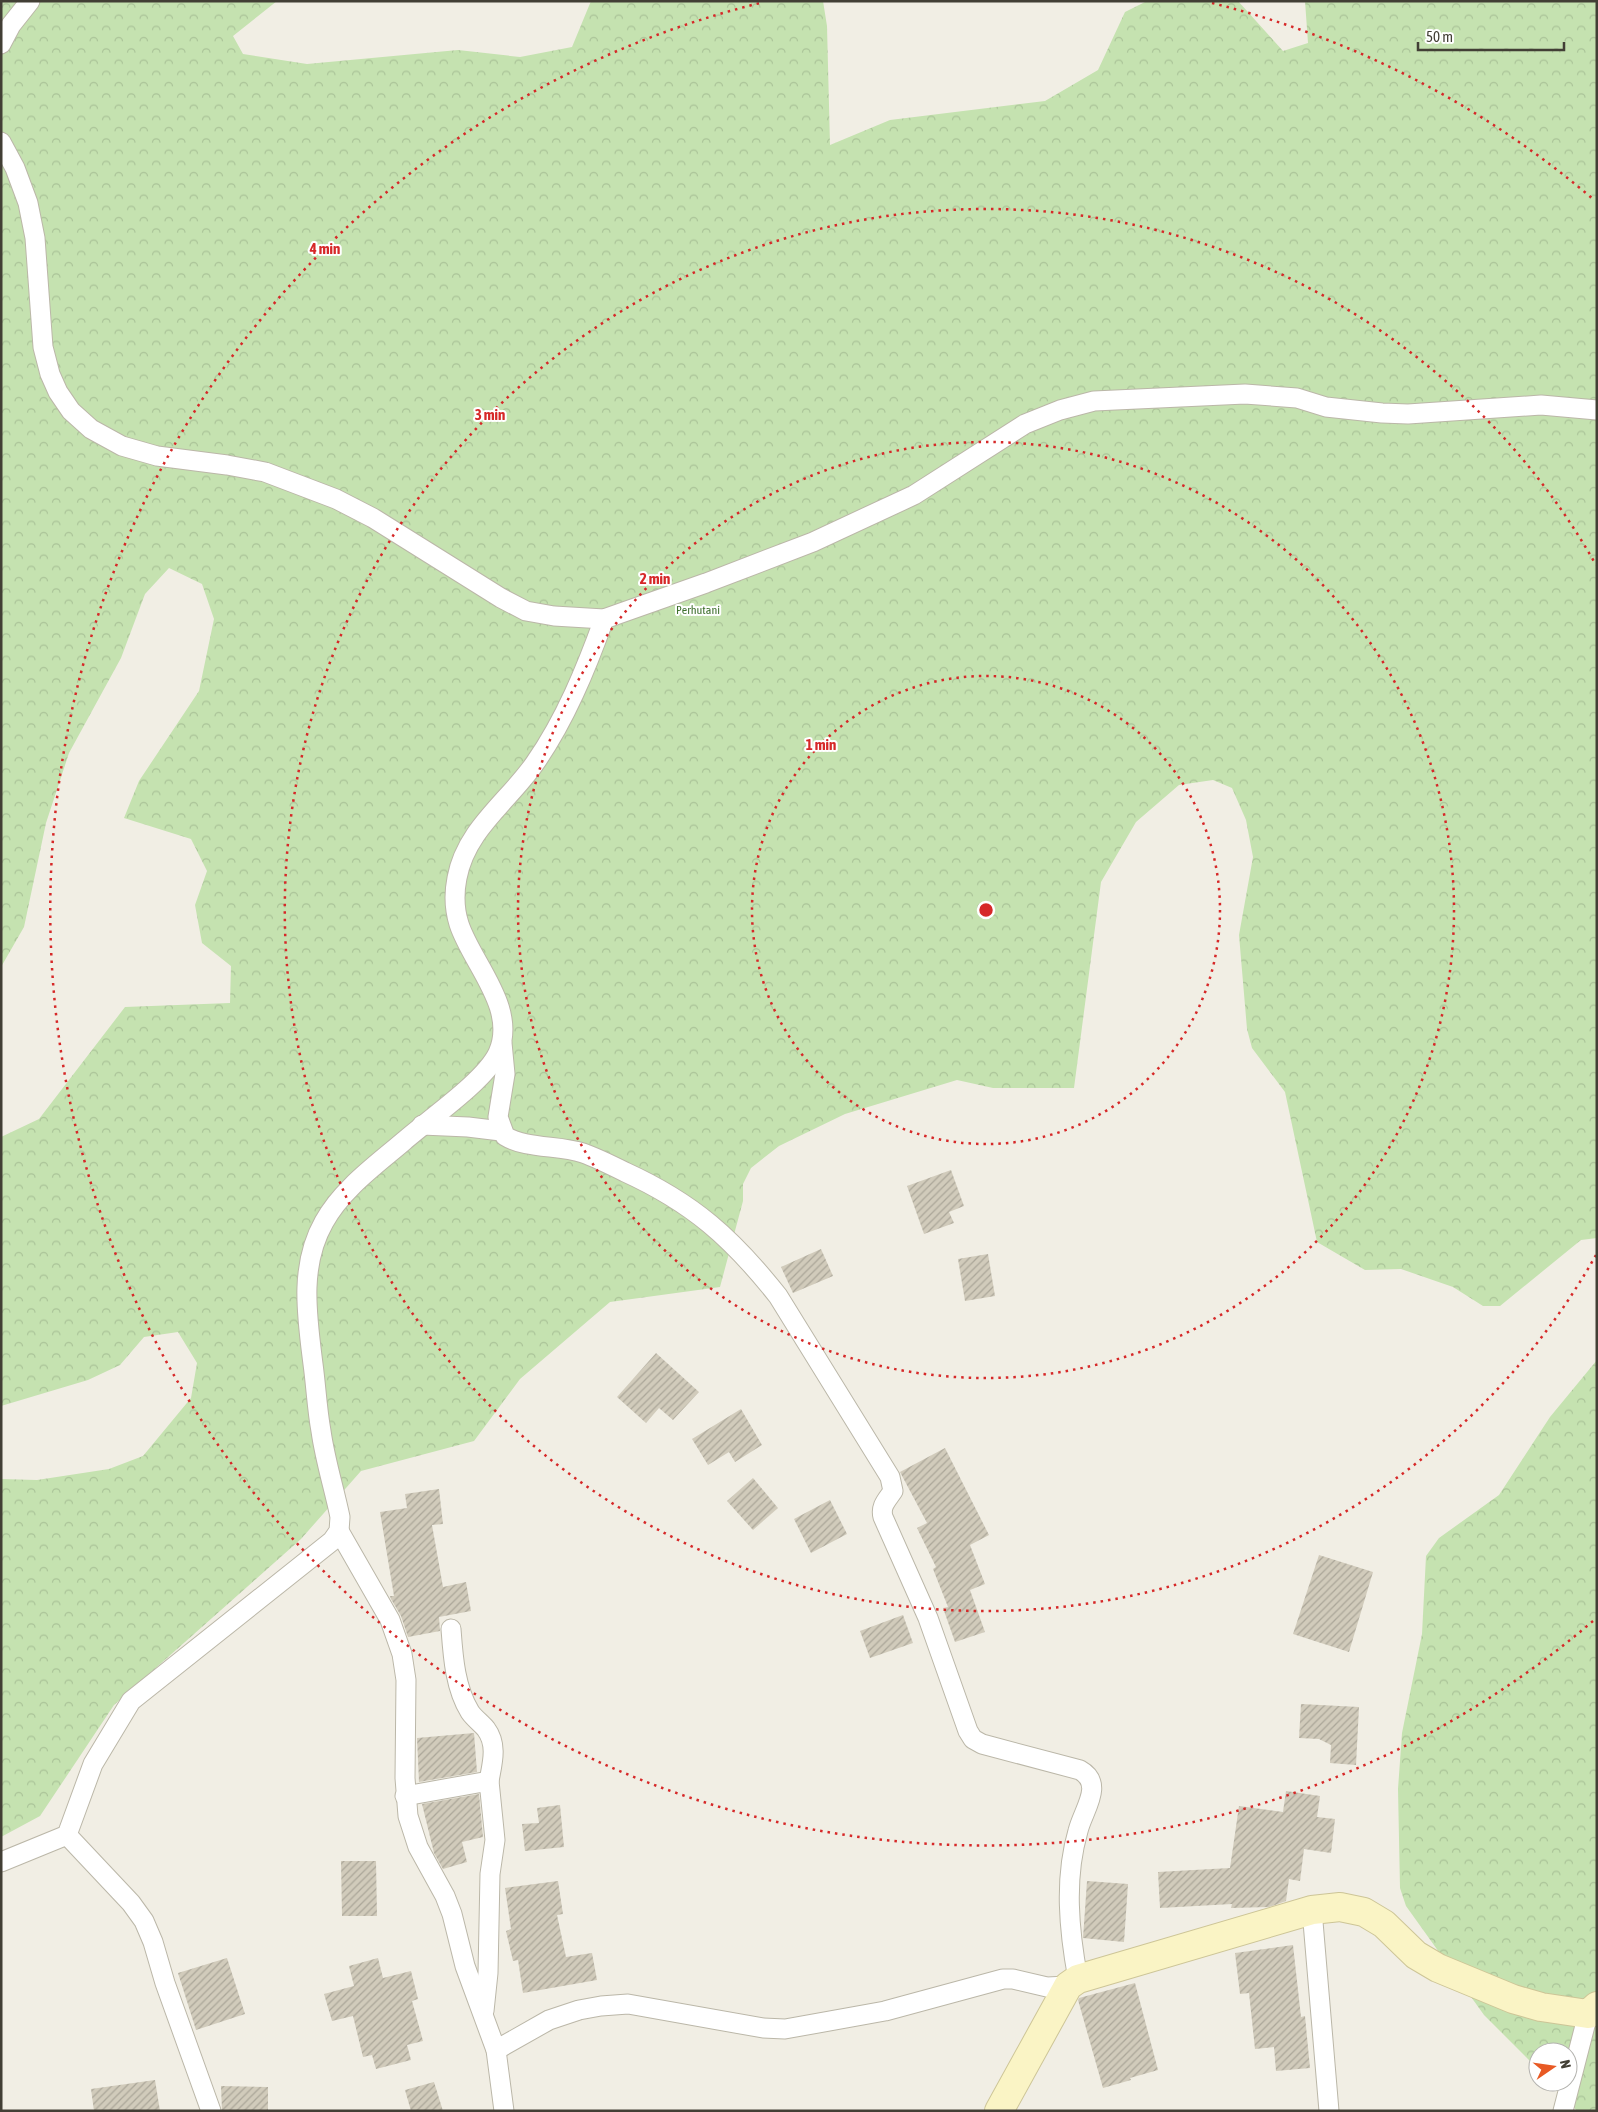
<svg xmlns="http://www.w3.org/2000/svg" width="1598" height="2112" viewBox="0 0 1598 2112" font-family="'Asap Condensed',sans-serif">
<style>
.forest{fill:url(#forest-crowns)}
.building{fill:url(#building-hatch)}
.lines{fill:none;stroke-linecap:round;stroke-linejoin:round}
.street-casing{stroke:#bbb7a8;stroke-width:21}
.secondary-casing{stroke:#cdc597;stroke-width:30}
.street{stroke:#fff;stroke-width:19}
.secondary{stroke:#faf4c5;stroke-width:28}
.ring{fill:none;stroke:#d62828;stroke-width:2.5;stroke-dasharray:2.5 5}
.labels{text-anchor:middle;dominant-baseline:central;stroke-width:4;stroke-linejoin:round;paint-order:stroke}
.park-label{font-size:12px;fill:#3e6f2d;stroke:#fff}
.centre{fill:#d62828;stroke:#fff;stroke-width:2.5}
.ring-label{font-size:15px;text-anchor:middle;font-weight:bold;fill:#d62828;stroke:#fff;stroke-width:4;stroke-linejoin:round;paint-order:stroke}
</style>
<defs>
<pattern id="forest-crowns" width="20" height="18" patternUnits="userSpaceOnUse" patternTransform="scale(1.25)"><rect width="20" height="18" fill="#c5e2b0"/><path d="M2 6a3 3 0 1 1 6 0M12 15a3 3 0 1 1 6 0" fill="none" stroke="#aac398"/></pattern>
<pattern id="building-hatch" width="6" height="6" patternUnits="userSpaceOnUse" patternTransform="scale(1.25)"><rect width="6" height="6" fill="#d1cbbb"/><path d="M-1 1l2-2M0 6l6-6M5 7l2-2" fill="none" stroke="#aba699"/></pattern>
</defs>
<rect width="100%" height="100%" fill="#f1eee4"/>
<g class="forest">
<polygon points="1,1 277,1 233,36 243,54 307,64 458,50 520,57 572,47 591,1 823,1 827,26 830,145 890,120 1045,101 1098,70 1125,12 1147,1 1238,1 1283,51 1308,43 1305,1 1597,1 1597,1238 1581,1240 1500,1306 1483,1306 1453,1287 1401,1269 1365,1270 1317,1242 1285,1092 1252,1048 1247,1029 1239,935 1253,857 1246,820 1232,788 1213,780 1179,785 1136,822 1101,882 1074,1088 993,1088 957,1080 845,1114 779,1146 751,1168 743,1184 743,1201 720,1287 610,1302 520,1379 474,1441 361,1471 301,1539 114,1705 40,1816 1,1837 1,1479 37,1480 109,1469 143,1456 191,1398 197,1363 178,1332 144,1337 120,1365 88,1380 1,1406 1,1137 39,1119 125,1007 230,1003 231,966 202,943 195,905 207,871 191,839 124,818 139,781 199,691 214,619 202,584 169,568 145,594 121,658 69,753 46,823 24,927 1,967"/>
<polygon points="1597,1360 1597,2111 1577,2111 1551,2082 1568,2082 1568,2052 1538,2052 1538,2069 1484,2015 1406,1906 1400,1888 1398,1789 1402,1733 1422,1634 1426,1556 1439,1538 1499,1495 1550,1417"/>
</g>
<g class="building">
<polygon points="951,1170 964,1206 949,1212 954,1223 924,1234 907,1186"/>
<polygon points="821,1249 833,1276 793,1293 781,1267"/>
<polygon points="988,1254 995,1296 965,1301 958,1259"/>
<polygon points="656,1353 699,1392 673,1420 659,1408 646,1423 617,1397"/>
<polygon points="741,1409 762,1445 735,1462 729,1452 708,1465 692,1439"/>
<polygon points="945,1448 989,1535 970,1545 985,1584 970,1590 985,1632 955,1642 943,1608 948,1607 933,1569 936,1567 917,1528 927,1523 900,1472"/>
<polygon points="753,1478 778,1508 753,1530 727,1501"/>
<polygon points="439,1489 443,1524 432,1525 443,1587 466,1582 471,1611 439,1617 440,1631 408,1637 401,1616 391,1599 390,1596 394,1596 380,1512 407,1508 405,1494"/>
<polygon points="830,1500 847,1534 811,1553 794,1519"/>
<polygon points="1319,1555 1373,1572 1349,1652 1293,1634"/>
<polygon points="903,1615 913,1643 870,1658 860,1631"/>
<polygon points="1301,1704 1359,1707 1356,1765 1330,1763 1331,1745 1319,1739 1299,1738"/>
<polygon points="474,1733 477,1772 419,1782 417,1738"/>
<polygon points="1286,1791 1320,1796 1317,1817 1335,1819 1331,1853 1304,1849 1300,1881 1289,1879 1286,1901 1269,1907 1231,1908 1232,1904 1160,1908 1158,1872 1230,1868 1239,1806 1283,1812"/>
<polygon points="479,1794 483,1837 462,1842 467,1862 443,1869 434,1853 422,1804"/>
<polygon points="560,1805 564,1847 525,1851 522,1824 539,1823 537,1808"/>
<polygon points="341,1861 376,1861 377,1916 342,1916"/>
<polygon points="558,1881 563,1914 557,1915 566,1957 592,1953 597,1980 523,1993 518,1960 513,1961 506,1931 511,1929 505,1888"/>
<polygon points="1087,1881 1128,1884 1124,1942 1083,1938"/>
<polygon points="1293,1945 1301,2017 1305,2016 1310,2068 1276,2071 1274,2047 1255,2049 1249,1993 1240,1994 1235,1953"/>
<polygon points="227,1958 245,2014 196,2030 178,1973"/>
<polygon points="378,1958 383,1978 411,1971 418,1999 412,2001 423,2041 407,2045 411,2060 376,2069 372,2055 363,2057 353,2016 332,2021 324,1994 354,1986 349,1966"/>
<polygon points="1135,1983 1158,2070 1130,2078 1131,2080 1103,2088 1078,2000 1079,1998"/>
<polygon points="155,2080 160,2111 94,2111 91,2089"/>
<polygon points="434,2082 443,2111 411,2111 405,2090"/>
<polygon points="221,2086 268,2087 268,2111 222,2111"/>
</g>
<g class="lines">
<g class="street-casing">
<g id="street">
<polyline points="1,44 11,25 30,1"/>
<polyline points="1,142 15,168 28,203 35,238 43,347 50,374 58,392 71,411 91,429 122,446 157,456 227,465 265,472 336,499 373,518 501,598 526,611 554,616 604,619 706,583 813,542 914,495 1025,424 1060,410 1094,401 1245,394 1297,398 1326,407 1382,413 1408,414 1541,405 1597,410"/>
<path d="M502,1043L505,1074L498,1117L505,1136C526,1149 559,1145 583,1153C597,1158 611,1165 625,1172C693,1203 732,1238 778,1296L890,1477L893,1491C887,1500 880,1506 883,1517L928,1618L968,1731L973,1739L982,1744L1080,1770C1105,1784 1083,1810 1078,1831C1064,1879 1069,1931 1078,1979"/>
<polyline points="422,1125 468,1127 501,1131"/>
<polyline points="339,1531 390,1620 402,1654 406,1680 405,1778 408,1816 418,1847 445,1896 452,1914 465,1966 496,2050 504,2111"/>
<path d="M451,1629C453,1656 455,1688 470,1712C474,1718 481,1723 486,1729C498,1745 492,1764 489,1781"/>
<polyline points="405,1796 489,1781 495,1840 490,1874 488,1973 484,2011"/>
<polyline points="67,1835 131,1903 144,1921 153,1942 165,1983 211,2111"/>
<path d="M1,1862L67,1835L93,1764L131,1701L332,1541L339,1531L340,1517C334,1488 325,1460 321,1431C317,1409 316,1386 313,1364C307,1316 299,1266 324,1222C342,1189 376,1165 404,1141C429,1119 485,1081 498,1053C518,1008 472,964 459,924C454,908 454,893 457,878C466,829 509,801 535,763C565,720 586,669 604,619"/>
<polyline points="1312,1910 1329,2111"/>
<polyline points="496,2050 549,2020 579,2010 601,2006 628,2004 763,2028 785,2029 885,2011 1003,1979 1013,1979 1047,1987 1068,1986"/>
<polyline points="1563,2111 1588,2014"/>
</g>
</g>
<g class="secondary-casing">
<polyline id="secondary" points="999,2111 1068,1986 1078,1979 1312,1910 1340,1907 1364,1912 1384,1924 1416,1955 1438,1968 1513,1999 1541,2007 1588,2014 1597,2006"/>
</g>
<use href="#street" class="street"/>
<use href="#secondary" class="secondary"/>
</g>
<g class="ring">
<circle cx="986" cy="910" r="234"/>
<circle cx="986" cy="910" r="468"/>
<path d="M1596 1255A701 701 0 1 1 1596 565"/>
<path d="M1593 1621A935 935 0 1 1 760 3M1212 3A935 935 0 0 1 1593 199"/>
</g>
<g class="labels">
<g class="park-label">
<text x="698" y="610">Perhutani</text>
</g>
</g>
<circle cx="986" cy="910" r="8" class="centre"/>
<g class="ring-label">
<text x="325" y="254">4 min</text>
<text x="490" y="420">3 min</text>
<text x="655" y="584">2 min</text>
<text x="821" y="750">1 min</text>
</g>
<rect width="1598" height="2112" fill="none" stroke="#423f35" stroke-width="5"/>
<g transform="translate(1553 2067) rotate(77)"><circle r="24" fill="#ffffff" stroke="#b3b2ae"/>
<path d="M0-4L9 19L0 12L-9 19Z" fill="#e85a24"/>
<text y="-8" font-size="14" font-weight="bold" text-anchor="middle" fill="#423f35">N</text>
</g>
<path d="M1418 42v8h146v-8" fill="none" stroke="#423f35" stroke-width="2.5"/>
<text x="1426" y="42" font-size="15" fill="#423f35" stroke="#ffffff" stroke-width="4" paint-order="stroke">50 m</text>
</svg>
